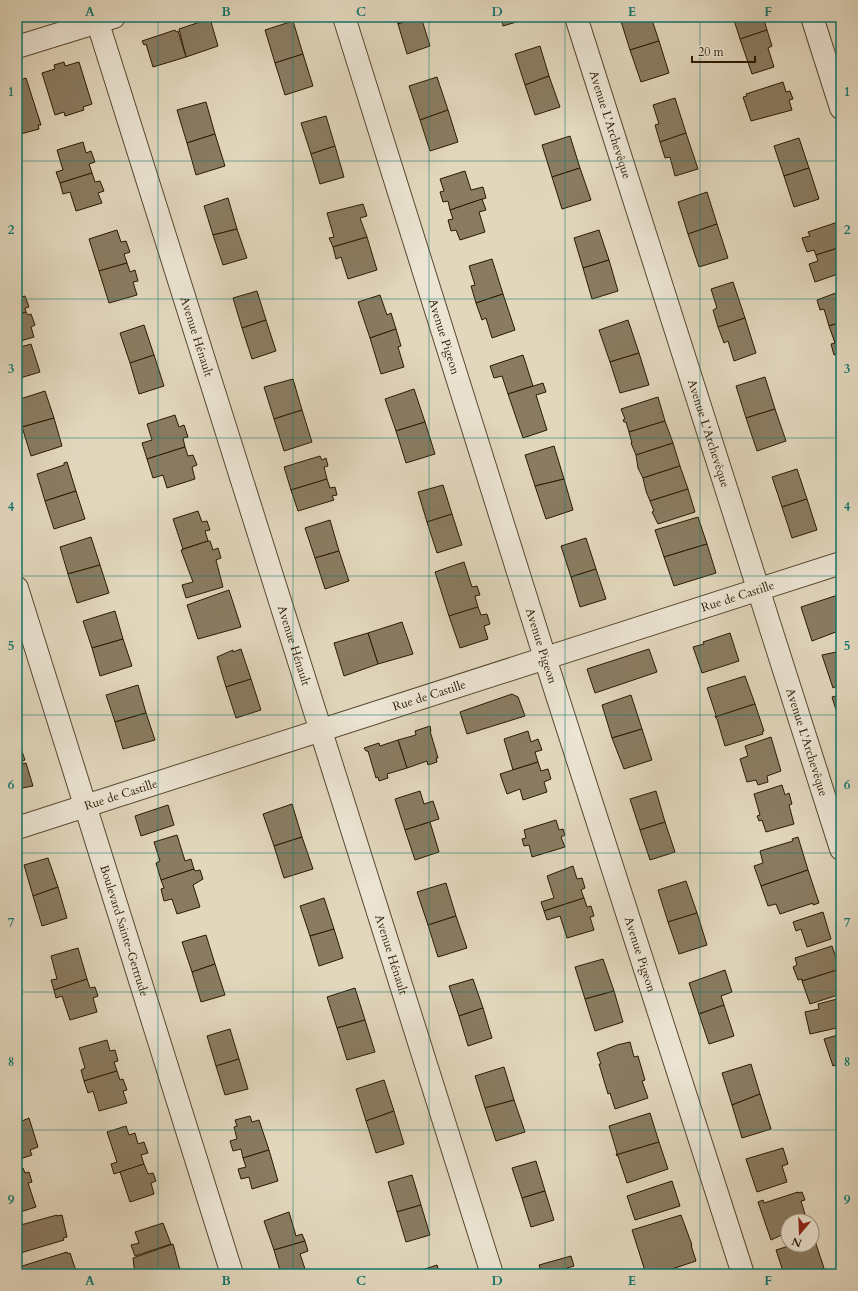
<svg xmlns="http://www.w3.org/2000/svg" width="858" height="1291" viewBox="0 0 858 1291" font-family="Cardo,serif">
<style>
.building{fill:#8a7c62;stroke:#2b1900}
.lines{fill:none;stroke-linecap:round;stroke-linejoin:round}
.minor-casing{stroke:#59482f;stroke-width:24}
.minor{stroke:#ece5d4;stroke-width:22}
.grid{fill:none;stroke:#0f766e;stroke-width:1;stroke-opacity:0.55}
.labels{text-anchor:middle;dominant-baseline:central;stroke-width:3;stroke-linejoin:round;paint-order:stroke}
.street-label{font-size:12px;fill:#2b1900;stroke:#ece5d4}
.neatline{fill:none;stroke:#0f766e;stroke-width:1.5}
.grid-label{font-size:13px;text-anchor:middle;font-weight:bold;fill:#0f766e}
</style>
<rect width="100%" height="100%" fill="#e2d7bd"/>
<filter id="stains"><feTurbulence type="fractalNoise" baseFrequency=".005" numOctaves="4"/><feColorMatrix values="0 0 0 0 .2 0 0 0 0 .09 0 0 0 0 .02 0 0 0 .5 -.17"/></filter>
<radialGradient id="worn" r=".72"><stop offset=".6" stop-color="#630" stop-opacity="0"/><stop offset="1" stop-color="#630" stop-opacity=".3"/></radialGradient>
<g class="building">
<polygon points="395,17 418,17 398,24"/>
<polygon points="418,17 421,17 430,46 407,54 398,24"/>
<polygon points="501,17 533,17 503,26"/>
<polygon points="651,17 659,41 630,50 620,18"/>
<polygon points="733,17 763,17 767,30 740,39"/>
<polygon points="212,18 213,22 211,22 218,46 186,57 179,29"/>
<polygon points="293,21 303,54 275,63 265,30"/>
<polygon points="175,30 176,32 178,31 186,57 153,67 146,44 144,45 142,41"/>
<polygon points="767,30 772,46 768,48 774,67 752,74 740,39"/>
<polygon points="659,41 669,73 641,82 630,50"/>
<polygon points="540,46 549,76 525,85 515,54"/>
<polygon points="303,54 313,86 285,95 275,63"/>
<polygon points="64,62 65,66 79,62 92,104 83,107 84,110 65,116 64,112 55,115 42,73 55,69 54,65"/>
<polygon points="549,76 560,107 535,115 525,85"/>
<polygon points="437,77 448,110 420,120 409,86"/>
<polygon points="26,78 41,125 38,125 39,129 17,135 17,81"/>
<polygon points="783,82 786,92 790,91 793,99 789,100 792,110 751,121 743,97 747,96 746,94"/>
<polygon points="675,98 686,133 660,142 655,125 659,124 653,105"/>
<polygon points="206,102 215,134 187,143 177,110"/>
<polygon points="448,110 458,142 430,151 420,120"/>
<polygon points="326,116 335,146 311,154 301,123"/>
<polygon points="686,133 698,169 675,176 670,157 665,158 660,142"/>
<polygon points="215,134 225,166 196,175 187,143"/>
<polygon points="570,136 580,168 552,177 542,145"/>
<polygon points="799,138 809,168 784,176 774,146"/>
<polygon points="83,142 86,153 91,151 95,162 89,164 92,173 60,183 56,172 63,170 57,150"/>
<polygon points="335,146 344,177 320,184 311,154"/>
<polygon points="580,168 591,200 562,209 552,177"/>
<polygon points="809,168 819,199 794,207 784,176"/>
<polygon points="465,171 471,190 483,187 486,198 450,210 448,201 443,202 440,192 444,191 440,179"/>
<polygon points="92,173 95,182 100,181 104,191 98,193 102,203 76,211 70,192 63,194 60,183"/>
<polygon points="707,192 717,224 688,234 678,202"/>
<polygon points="228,198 237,229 213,235 204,206"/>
<polygon points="482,199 486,210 479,212 485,232 460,240 456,230 451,231 448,220 453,219 450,210"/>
<polygon points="363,204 367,216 360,218 367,237 333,247 329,238 334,237 327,213"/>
<polygon points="838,222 841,232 841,235 838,236 841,247 816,255 814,250 807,252 802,238 810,236 808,232"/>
<polygon points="717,224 728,258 699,267 688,234"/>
<polygon points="237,229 247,258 223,265 213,235"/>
<polygon points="117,230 121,242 126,241 130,252 124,254 127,263 99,271 89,239"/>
<polygon points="599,230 609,260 583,268 574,238"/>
<polygon points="367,237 377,270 348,279 341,257 336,259 333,247"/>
<polygon points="841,247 841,273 815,282 809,264 818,261 816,255"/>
<polygon points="492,259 503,294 476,303 471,286 475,285 469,266"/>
<polygon points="609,260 618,291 592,299 583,268"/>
<polygon points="127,263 130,272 135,270 138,281 133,282 137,295 109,303 99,271"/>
<polygon points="733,282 745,318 718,327 713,310 717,308 711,289"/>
<polygon points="19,287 22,297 25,296 29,307 25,308 26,312 17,315 17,288"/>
<polygon points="257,291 266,320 242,328 233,298"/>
<polygon points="841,291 841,322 829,326 824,309 820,310 817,300"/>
<polygon points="503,294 515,330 492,338 486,318 482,320 476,303"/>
<polygon points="380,295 387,315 391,313 396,329 370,338 358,302"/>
<polygon points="26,312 28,315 31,314 35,325 31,327 34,337 17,342 17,315"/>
<polygon points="745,318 756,353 734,361 728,341 724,343 718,327"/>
<polygon points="266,320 276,351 252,359 242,328"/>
<polygon points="628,320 639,353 610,362 599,330"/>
<polygon points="841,322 841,353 834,355 831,344 835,343 829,326"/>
<polygon points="144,325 154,355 130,363 120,333"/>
<polygon points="396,329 401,346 398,347 404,367 381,374 370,338"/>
<polygon points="31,344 40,372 17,379 17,348"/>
<polygon points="639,353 649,385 620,393 610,362"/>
<polygon points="154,355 164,386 139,394 130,363"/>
<polygon points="523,355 533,386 508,394 502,376 494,378 490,366"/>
<polygon points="765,377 775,409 746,418 736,386"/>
<polygon points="293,379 302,410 274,419 264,387"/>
<polygon points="543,383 546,392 536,395 547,430 523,438 508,394"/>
<polygon points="414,389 425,422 396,431 385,399"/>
<polygon points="45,391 54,418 22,427 17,411 17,400"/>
<polygon points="658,397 665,421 629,432 626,422 624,422 623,420 625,419 621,409"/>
<polygon points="775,409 786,441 757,451 746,418"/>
<polygon points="302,410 312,442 284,451 274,419"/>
<polygon points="175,415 179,427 184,425 188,437 183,438 185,447 147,459 142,443 152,440 147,424"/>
<polygon points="54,418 62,446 31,456 22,427"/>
<polygon points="665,421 673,443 636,455 631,443 632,443 629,432"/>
<polygon points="425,422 435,454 406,463 396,431"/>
<polygon points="673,443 680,466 643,478 638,468 636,455"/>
<polygon points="554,446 564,479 535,486 525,455"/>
<polygon points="185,447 188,456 193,455 197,465 192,467 195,479 167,488 163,475 153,478 147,459"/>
<polygon points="320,456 322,460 326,458 328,466 324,467 327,479 291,490 284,467"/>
<polygon points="67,462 76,491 45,501 37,474 64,465 64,463"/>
<polygon points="680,466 688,489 650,501 646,491 643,478"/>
<polygon points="797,469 807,499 782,507 772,477"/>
<polygon points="327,479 330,488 335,487 337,495 332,496 334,500 298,511 291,490"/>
<polygon points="564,479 573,510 546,519 535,486"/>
<polygon points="443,485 452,514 427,522 418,492"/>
<polygon points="688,489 695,512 658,524 652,512 654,511 650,501"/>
<polygon points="76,491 85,519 54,529 45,501"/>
<polygon points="807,499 817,530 792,538 782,507"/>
<polygon points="198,511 202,522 207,521 210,530 205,531 208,541 183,549 173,519"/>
<polygon points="452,514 462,545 437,553 427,522"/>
<polygon points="698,517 707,544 664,557 655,530"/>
<polygon points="330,520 339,551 315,558 305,528"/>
<polygon points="91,537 100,565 68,574 60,547"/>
<polygon points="586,538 596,569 571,577 561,546"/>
<polygon points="208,541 210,541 213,550 218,548 221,558 216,560 223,587 186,598 182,585 193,582 181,550"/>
<polygon points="707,544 716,573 674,586 664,557"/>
<polygon points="339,551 349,581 325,589 315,558"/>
<polygon points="464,562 472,587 477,586 480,595 475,596 478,607 449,616 435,572"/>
<polygon points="100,565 109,593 77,603 68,574"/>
<polygon points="596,569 606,599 580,607 571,577"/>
<polygon points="229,590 241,627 198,639 187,605"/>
<polygon points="841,594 841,630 812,641 801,607"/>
<polygon points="478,607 481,615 487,614 490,624 484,626 488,639 460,648 449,616"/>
<polygon points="115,611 123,639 92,648 83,621"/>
<polygon points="402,622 413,654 378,664 368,633"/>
<polygon points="368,633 378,664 344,676 334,643"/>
<polygon points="730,633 739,661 702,673 693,647 704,644 703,642"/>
<polygon points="123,639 132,666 100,676 92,648"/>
<polygon points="241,649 251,679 226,687 217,657 233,650 233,652"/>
<polygon points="649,649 657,672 595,693 587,669"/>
<polygon points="841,651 841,684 833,688 822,655"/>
<polygon points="745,676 755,704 715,717 716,715 707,688"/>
<polygon points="251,679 261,710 236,718 226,687"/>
<polygon points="138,685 146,713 115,722 106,695"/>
<polygon points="512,694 518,697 525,716 467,734 460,712"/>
<polygon points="631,695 642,729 612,738 602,705"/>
<polygon points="836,696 841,696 841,726 832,697"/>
<polygon points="755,704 764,731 762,732 763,734 725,746 717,719 715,717"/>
<polygon points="146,713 155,740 123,749 115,722"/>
<polygon points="430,726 431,731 430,731 438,758 436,758 437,762 428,765 427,761 407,768 398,740 416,735 415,731"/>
<polygon points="642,729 652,760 624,769 612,738"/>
<polygon points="528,731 531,742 538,739 542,750 535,752 538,762 513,770 504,739"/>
<polygon points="771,737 781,771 767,776 768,782 758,785 756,780 747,782 740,759 748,756 745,746"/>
<polygon points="18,740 25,760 17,764 17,741"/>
<polygon points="398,740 407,768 387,774 388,778 379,781 378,777 376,778 368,751 366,751 364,748 379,743 380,746"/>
<polygon points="22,762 23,764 26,763 33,786 17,789 17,764"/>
<polygon points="538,762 541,771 548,769 551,779 544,782 547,792 523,800 520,789 507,794 500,774"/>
<polygon points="782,785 785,795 789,793 792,804 789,805 794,824 766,832 762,820 759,821 757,816 760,815 754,794"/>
<polygon points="420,791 424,804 433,801 439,819 405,830 395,799"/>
<polygon points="656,791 665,822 640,830 630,799"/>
<polygon points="292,804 302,837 274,846 263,814"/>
<polygon points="168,805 174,825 141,836 135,816"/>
<polygon points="556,820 559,830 563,829 565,835 561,837 565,847 532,857 529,845 524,846 522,839 526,838 524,830"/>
<polygon points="430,822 439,852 415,860 405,830"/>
<polygon points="665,822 675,852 650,860 640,830"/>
<polygon points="177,835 185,861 191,859 194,869 161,880 156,863 160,861 154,842"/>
<polygon points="302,837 313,869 284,878 274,846"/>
<polygon points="798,837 808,870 761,886 754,866 763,863 760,851 793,841 792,839"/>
<polygon points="48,858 58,887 33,896 24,865"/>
<polygon points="573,866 577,879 582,878 585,888 581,890 584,898 544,911 541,902 554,898 547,876"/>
<polygon points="194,869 195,871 200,870 203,879 193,885 200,907 177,914 172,899 164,901 161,889 164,888 161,880"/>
<polygon points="808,870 819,903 813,905 813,903 780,914 776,904 768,906 761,886"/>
<polygon points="686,881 697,913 668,922 658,890"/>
<polygon points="446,883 456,916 428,925 417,892"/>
<polygon points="58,887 67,918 42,926 33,896"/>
<polygon points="324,898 334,929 310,936 300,906"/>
<polygon points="584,898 587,907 591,906 594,916 590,917 594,930 567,938 560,916 547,920 544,911"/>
<polygon points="823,912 831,939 807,947 801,929 796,931 793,922"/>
<polygon points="697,913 707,945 679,954 668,922"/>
<polygon points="456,916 467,948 438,957 428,925"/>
<polygon points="334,929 343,958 319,966 310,936"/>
<polygon points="206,935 215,964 192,972 182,942"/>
<polygon points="832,946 840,969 802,981 802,979 798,980 793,967 797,965 795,958"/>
<polygon points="78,948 87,979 54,990 51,980 57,979 51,956"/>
<polygon points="603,959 614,991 585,999 575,967"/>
<polygon points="215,964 225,995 201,1002 192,972"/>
<polygon points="840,969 841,994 810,1004 802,981"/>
<polygon points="725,970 732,992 721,996 724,1005 699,1014 689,983"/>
<polygon points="87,979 90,988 95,987 98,996 93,998 97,1012 70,1020 62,996 56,998 54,990"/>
<polygon points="473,979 483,1008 459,1016 449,986"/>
<polygon points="355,988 365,1020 337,1028 327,997"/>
<polygon points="614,991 623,1022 595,1031 585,999"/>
<polygon points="841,998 841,1027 810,1034 805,1012 819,1009 818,1004"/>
<polygon points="724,1005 734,1036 709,1044 699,1014"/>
<polygon points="483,1008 492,1038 468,1046 459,1016"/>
<polygon points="365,1020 375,1052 347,1060 337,1028"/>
<polygon points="230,1029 239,1059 216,1066 207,1036"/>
<polygon points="841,1034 841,1063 833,1066 824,1039"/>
<polygon points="107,1040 110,1051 115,1050 118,1061 114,1062 117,1071 84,1081 81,1070 85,1068 79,1048"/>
<polygon points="630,1042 634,1057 638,1056 645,1080 642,1081 648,1098 615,1109 610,1093 608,1094 599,1064 601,1064 597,1053 617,1045"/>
<polygon points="239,1059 248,1089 225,1095 216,1066"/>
<polygon points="751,1064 760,1094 732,1105 722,1073"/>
<polygon points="504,1067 514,1100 485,1108 475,1076"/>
<polygon points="117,1071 120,1080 123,1079 127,1090 123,1091 127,1103 99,1111 93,1091 88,1093 84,1081"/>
<polygon points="384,1080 394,1111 366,1121 356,1089"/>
<polygon points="760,1094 771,1129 742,1138 732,1105"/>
<polygon points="514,1100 525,1132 496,1141 485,1108"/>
<polygon points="394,1111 404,1144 376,1153 366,1121"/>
<polygon points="650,1113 659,1142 616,1155 617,1153 609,1126"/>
<polygon points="17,1115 19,1115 22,1121 29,1118 38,1147 30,1150 32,1155 17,1160"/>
<polygon points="250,1116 252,1122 259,1120 269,1150 243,1158 241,1149 233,1151 230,1141 237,1139 234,1127 237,1126 235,1120"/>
<polygon points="126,1126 129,1135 135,1133 138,1144 144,1142 148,1153 141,1155 144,1164 114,1174 111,1164 117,1162 107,1132"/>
<polygon points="659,1142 668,1169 627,1183 618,1156 616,1155"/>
<polygon points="783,1148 788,1164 782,1166 787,1182 757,1192 746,1159"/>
<polygon points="269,1150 278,1181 252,1189 249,1177 241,1179 238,1169 246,1167 243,1158"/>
<polygon points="536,1161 545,1191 522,1198 512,1168"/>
<polygon points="144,1164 148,1174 153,1173 156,1181 151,1183 154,1194 130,1202 120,1172"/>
<polygon points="23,1168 25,1173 29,1172 32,1182 28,1183 36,1207 17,1213 17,1170"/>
<polygon points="412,1175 421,1205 397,1212 388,1182"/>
<polygon points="672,1181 680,1206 635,1220 627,1196"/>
<polygon points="545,1191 554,1220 531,1227 522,1198"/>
<polygon points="798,1192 798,1193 802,1192 805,1200 801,1201 807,1221 788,1221 788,1232 771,1240 758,1202 763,1200 764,1203"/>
<polygon points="421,1205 430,1235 406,1242 397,1212"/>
<polygon points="289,1212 296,1236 302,1234 305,1241 274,1250 264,1221"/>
<polygon points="57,1215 57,1216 62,1215 67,1237 63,1238 64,1240 17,1254 17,1226"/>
<polygon points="681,1215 692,1245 691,1245 696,1261 657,1274 646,1274 632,1230"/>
<polygon points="163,1223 171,1244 135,1256 131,1245 139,1243 135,1232"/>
<polygon points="814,1238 824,1268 806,1274 784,1274 776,1250 792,1245 812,1245 812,1239"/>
<polygon points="305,1241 308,1251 300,1254 306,1272 281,1274 274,1250"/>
<polygon points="173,1244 181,1274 135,1274 133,1258"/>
<polygon points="67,1252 68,1254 70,1253 77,1274 21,1274 19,1267"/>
<polygon points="571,1256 574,1266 567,1268 569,1274 542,1274 539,1265"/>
<polygon points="437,1265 440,1274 410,1274"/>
</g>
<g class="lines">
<g class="minor-casing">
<g id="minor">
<path id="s1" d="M96,17L492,1274"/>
<path id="s2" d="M344,17L545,658L743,1274"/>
<path id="s3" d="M576,17L841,849"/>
<polyline points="812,17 841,108"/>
<polyline points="17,47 114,17"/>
<path id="s4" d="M17,588L232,1274"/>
<path id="s5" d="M17,828L841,563"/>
</g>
</g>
<use href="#minor" class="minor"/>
</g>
<path class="grid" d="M158,17V1274M293,17V1274M429,17V1274M565,17V1274M700,17V1274M17,161H841M17,299H841M17,438H841M17,576H841M17,715H841M17,853H841M17,992H841M17,1130H841"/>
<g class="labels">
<g class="street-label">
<text stroke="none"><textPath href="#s3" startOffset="113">Avenue L'Archevêque</textPath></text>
<text stroke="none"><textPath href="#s1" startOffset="335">Avenue Hénault</textPath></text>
<text stroke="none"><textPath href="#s2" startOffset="335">Avenue Pigeon</textPath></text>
<text stroke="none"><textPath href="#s3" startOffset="437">Avenue L'Archevêque</textPath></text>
<text stroke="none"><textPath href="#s5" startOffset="757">Rue de Castille</textPath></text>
<text stroke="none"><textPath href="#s1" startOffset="659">Avenue Hénault</textPath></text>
<text stroke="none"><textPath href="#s2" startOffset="659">Avenue Pigeon</textPath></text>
<text stroke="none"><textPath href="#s5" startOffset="433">Rue de Castille</textPath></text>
<text stroke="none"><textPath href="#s3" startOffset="761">Avenue L'Archevêque</textPath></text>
<text stroke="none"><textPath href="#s5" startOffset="109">Rue de Castille</textPath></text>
<text stroke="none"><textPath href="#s4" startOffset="359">Boulevard Sainte-Gertrude</textPath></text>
<text stroke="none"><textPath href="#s1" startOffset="983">Avenue Hénault</textPath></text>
<text stroke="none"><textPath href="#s2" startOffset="983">Avenue Pigeon</textPath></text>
</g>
</g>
<rect width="858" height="1291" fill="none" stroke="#e2d7bd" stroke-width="44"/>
<g transform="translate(800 1233) rotate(199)"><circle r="19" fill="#ece5d4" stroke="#9f937f"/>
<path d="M0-3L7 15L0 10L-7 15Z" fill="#8f2418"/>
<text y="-6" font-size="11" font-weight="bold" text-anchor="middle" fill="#2b1900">N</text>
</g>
<path d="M692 56v6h63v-6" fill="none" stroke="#2b1900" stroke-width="2"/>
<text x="698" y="56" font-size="12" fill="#2b1900" stroke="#ece5d4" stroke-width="3" paint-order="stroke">20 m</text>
<rect x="22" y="22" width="814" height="1247" class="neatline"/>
<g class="grid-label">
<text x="90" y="16">A</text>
<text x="226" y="16">B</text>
<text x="361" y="16">C</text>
<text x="497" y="16">D</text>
<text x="632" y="16">E</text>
<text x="768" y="16">F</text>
<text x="11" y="96">1</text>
<text x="847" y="96">1</text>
<text x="11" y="234">2</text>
<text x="847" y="234">2</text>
<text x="11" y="373">3</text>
<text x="847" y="373">3</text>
<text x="11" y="511">4</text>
<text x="847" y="511">4</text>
<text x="11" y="650">5</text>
<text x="847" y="650">5</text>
<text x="11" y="789">6</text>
<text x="847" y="789">6</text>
<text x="11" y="927">7</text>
<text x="847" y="927">7</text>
<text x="11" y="1066">8</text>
<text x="847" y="1066">8</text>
<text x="11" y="1204">9</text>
<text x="847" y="1204">9</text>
<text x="90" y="1285">A</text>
<text x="226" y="1285">B</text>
<text x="361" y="1285">C</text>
<text x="497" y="1285">D</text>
<text x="632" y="1285">E</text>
<text x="768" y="1285">F</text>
</g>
<rect width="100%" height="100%" filter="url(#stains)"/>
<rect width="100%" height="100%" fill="url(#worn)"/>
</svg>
